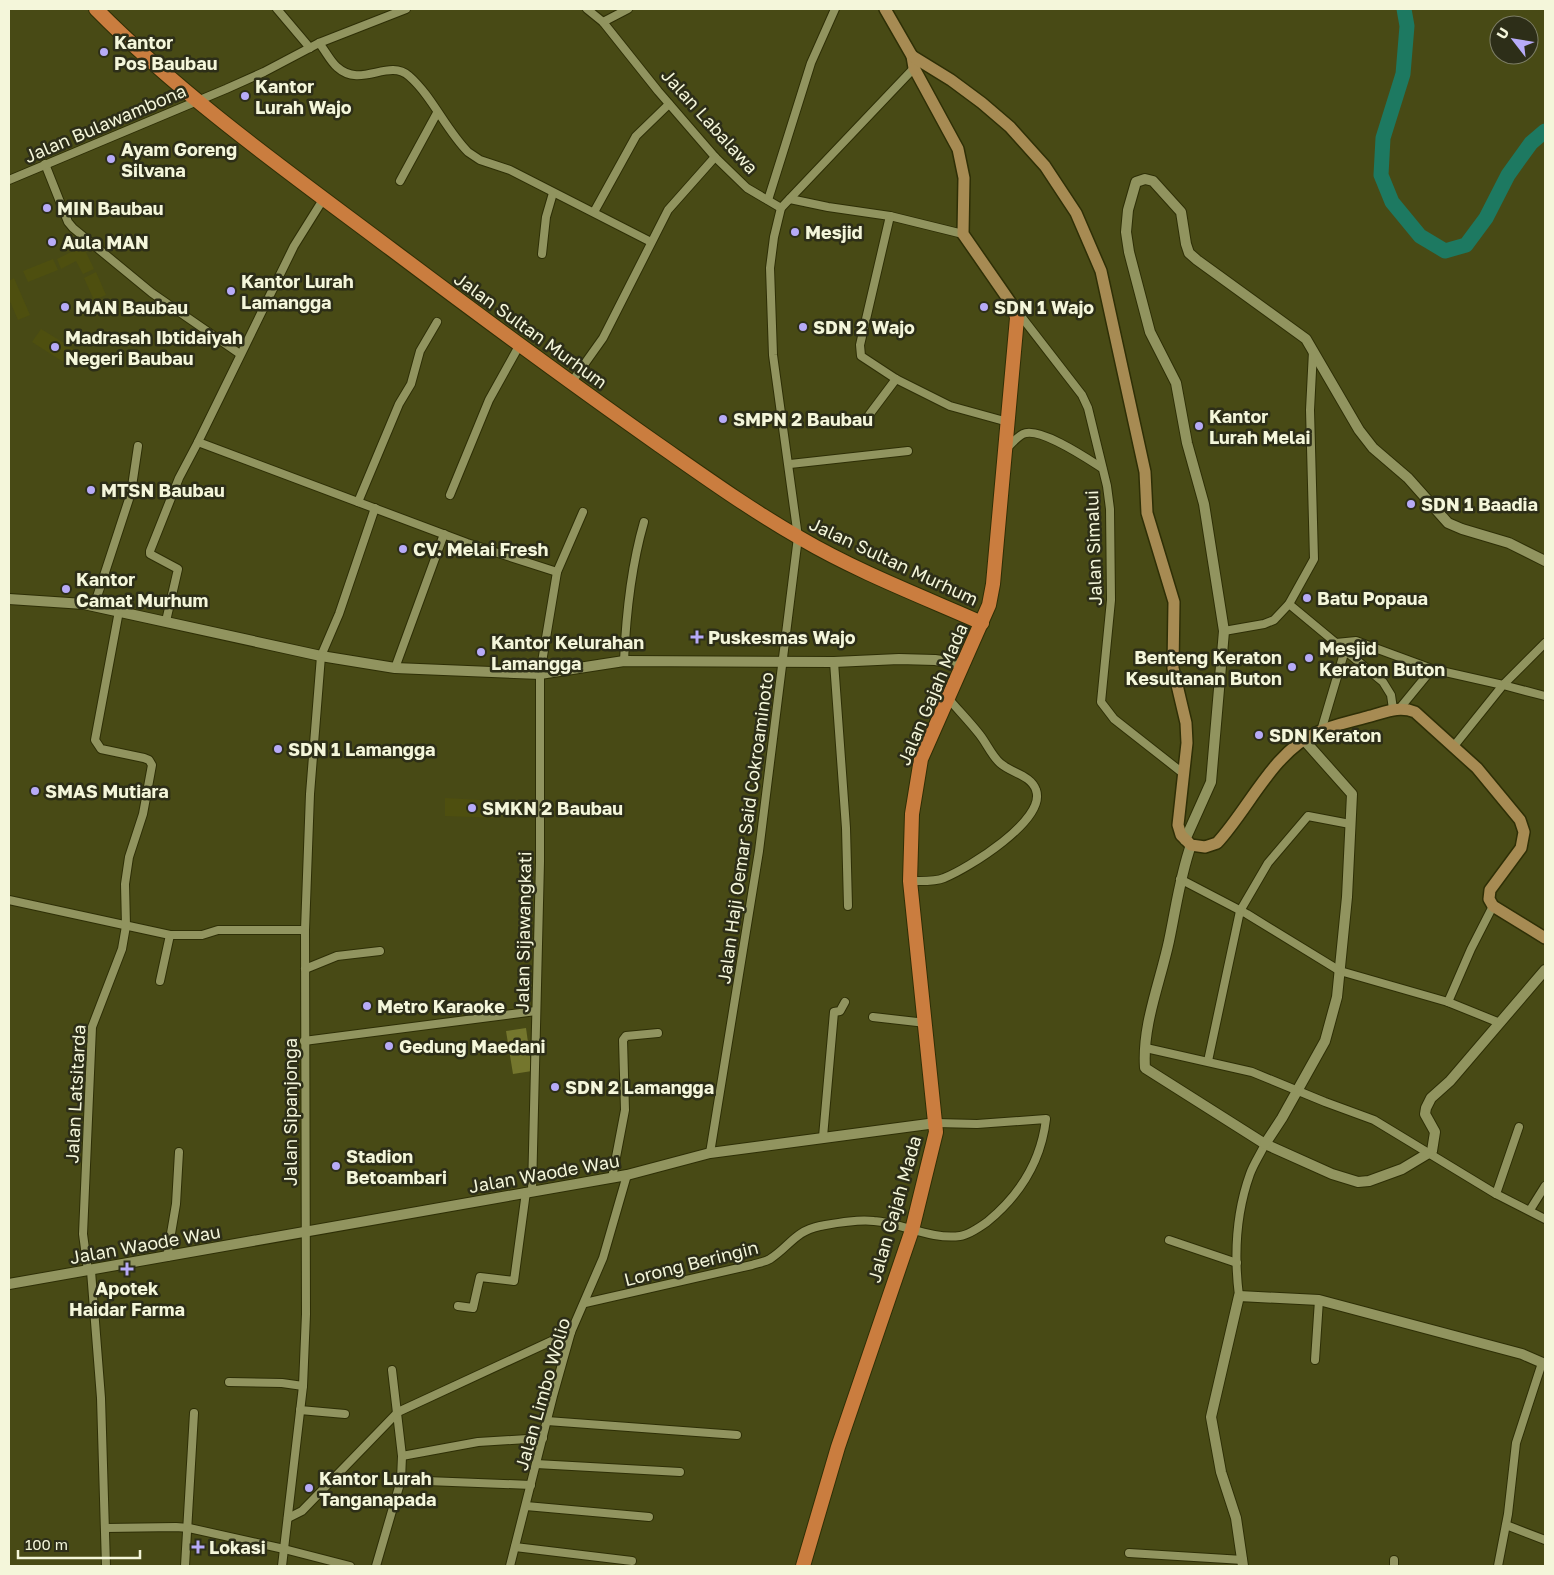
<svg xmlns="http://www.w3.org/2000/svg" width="1554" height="1575" viewBox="0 0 1554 1575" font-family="'Golos Text',sans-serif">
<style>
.built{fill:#4e4f0f}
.green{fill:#74762d}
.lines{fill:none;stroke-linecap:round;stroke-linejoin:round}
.river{stroke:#1d7961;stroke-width:15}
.minor-casing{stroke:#2e2f06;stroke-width:10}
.tertiary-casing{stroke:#2e2f06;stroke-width:12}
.secondary-casing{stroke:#2e2f06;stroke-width:14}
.trunk-casing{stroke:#2e2f06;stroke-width:16}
.minor{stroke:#91945f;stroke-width:8}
.tertiary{stroke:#91945f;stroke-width:10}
.secondary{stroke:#a78b53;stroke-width:11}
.trunk{stroke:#ca7d3f;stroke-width:14}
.poi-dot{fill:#b7abf8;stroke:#2d2e18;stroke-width:2}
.labels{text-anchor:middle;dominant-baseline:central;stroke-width:5;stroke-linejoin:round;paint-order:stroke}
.poi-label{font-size:18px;font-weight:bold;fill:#f4f6da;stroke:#2d2e18;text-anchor:start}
.street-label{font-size:18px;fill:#f4f6da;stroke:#2d2e18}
</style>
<rect width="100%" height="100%" fill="#484a15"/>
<g class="built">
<polygon points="83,246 94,269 83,274 76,261 61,269 57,259"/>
<polygon points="53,259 58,270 28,282 23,271"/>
<polygon points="96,272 106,295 94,300 84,278"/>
<polygon points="14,278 30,315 18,320 9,299 9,281"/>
<polygon points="41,329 77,351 68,365 32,342"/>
<polygon points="445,798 499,801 498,818 445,816"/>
</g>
<polygon class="green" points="526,1028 532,1071 513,1074 506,1031"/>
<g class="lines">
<polyline class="river" points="1404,9 1407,26 1403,74 1383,138 1381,175 1392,202 1420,236 1445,251 1466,245 1486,218 1508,175 1531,143 1545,131"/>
<g class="minor-casing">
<g id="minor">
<polyline points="277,9 310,48"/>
<polyline points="587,9 603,22 658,91 715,157 747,188 781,208"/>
<polyline points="603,22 628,9"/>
<path d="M319,43C325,50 330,61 337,67C361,89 388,58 409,76C432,96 446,130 468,152L480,160L510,170L651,242"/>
<polyline points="45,164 68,222 73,228 152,293 240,354"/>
<polyline points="9,180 226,89 264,72 319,43 406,9"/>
<polyline points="400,181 437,113"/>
<polyline points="324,198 294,246 198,442 467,543 557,572"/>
<polyline points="790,199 828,207 890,216 963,234"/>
<polyline points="768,200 811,63 835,9"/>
<polyline points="594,212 636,136 669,104"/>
<polyline points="890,216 860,345 861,356 896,379 950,406 1008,422"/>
<polyline points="542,254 546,217 553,193"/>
<polyline points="1017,311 1082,395 1088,408 1107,486 1110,509 1111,600 1101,702 1114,719 1184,774"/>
<polyline points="571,383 603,338 668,210 715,157"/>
<polyline points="869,415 896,379"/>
<path d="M1006,449C1011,444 1017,437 1023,434C1039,426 1088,459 1102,468"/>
<polyline points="790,464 908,451"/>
<polyline points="450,495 489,400 519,346"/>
<polyline points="358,502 399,404 411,384 420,351 437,322"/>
<polyline points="1289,604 1383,682 1391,695 1393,709"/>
<polyline points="94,606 131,493 138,446"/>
<polyline points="166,621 178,569 150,554 150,551 179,478 198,442"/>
<polyline points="1224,631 1264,624 1274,620 1289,604 1314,559 1310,410 1313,351"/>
<polyline points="1336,643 1356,641 1432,669"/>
<path d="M624,661C626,614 631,567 644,522"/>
<polyline points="834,662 846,828 848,906"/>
<polyline points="395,668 444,534"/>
<polyline points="1400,708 1432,669 1503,685 1545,643"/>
<polyline points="1321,731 1345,650"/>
<polyline points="1454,746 1503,685 1545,696"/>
<polyline points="1180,879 1247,914 1340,971 1448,1002 1500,1023"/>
<path d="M910,881C920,881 935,882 944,878C967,869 1047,820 1036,790C1031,775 1011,773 1000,763C992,756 987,744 980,735C970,722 958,710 948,698"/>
<polyline points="9,900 170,935 202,935 218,930 305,930"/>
<polyline points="305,969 337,956 380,951"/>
<polyline points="160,981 170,935"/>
<polyline points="1448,1002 1471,949 1493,906"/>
<polyline points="873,1017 926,1023"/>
<polyline points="304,1041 536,1011"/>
<polyline points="1146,1048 1252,1072 1325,1102 1374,1120 1496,1194"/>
<polyline points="1208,1061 1240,911 1268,863 1308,816 1350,824"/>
<polyline points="1519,1127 1496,1194 1545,1219"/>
<polyline points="823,1137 834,1012 840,1011 845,1002"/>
<polyline points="710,1153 759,851 798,537 773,355 770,268 774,237 781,208 916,66"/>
<polyline points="612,1178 625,1110 623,1040 626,1036 658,1033"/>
<polyline points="532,1191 540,862 540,674 557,572 583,512"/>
<polyline points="1530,1210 1545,1186"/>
<polyline points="1169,1240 1237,1263"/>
<polyline points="167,1257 176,1204 179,1152"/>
<polyline points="88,1271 83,1234 92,1027 122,949 126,926 125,884 129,857 143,814 152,765 149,760 144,758 101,749 95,740 119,611"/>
<polyline points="91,1271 101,1398 106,1566"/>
<path d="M1239,1296C1234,1256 1236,1213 1250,1174C1254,1163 1260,1155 1265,1144"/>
<path d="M585,1303L752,1265C758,1263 765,1262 770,1259C789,1247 795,1231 820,1226C837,1223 857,1219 874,1221C902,1223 931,1240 960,1236C968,1235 980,1227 987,1222C1020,1195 1041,1162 1046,1119L977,1124L936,1123"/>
<polyline points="458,1306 473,1308 480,1277 514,1281 526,1192"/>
<polyline points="1315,1360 1319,1300"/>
<polyline points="229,1382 282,1383 303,1386"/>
<polyline points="300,1410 345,1414"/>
<polyline points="547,1421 737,1435"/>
<polyline points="402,1456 478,1442 543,1438"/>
<polyline points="536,1464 680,1472"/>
<polyline points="401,1480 531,1485"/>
<polyline points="526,1506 649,1517"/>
<polyline points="288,1518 302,1511 398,1412 571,1332"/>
<polyline points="1506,1525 1545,1540"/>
<polyline points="106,1528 176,1527 189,1528 284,1549 350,1566"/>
<polyline points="515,1547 632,1561"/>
<polyline points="1129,1553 1243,1560"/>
<polyline points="185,1566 194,1413"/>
<polyline points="282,1566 303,1386 306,1314 305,930 310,794 321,656 339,614 375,508"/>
<polyline points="376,1566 401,1480 402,1456 392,1370"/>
<polyline points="510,1566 553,1396 571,1332 603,1258 627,1175"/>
<polyline points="1394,1566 1394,1560"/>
<polyline points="1498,1566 1508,1514 1516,1443 1542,1363"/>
</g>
</g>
<g class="tertiary-casing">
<g id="tertiary">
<polyline points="9,599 84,604 321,656 395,668 540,674 624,661 834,662 899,659 935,660 962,664"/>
<polyline points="1185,840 1211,782 1224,631 1204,504 1187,443 1176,383 1150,332 1129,252 1126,232 1128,210 1136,182 1145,179 1153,181 1181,212 1186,244 1189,253 1197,260 1306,339 1359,430 1373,448 1408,478 1448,523 1462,529 1509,543 1545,561"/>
<path d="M1191,845C1180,876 1176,908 1169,941C1160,983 1142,1025 1145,1068L1265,1144L1332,1174L1358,1182L1369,1181L1402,1169L1432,1151L1435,1132L1425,1114L1426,1108L1431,1098L1450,1081L1545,970"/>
<polyline points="1265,1144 1282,1118 1325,1041 1337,997 1347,897 1352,794 1304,740"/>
<polyline points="9,1284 627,1175 710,1153 936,1123"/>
<polyline points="1243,1566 1236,1518 1221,1472 1211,1417 1239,1296 1319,1300 1522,1354 1545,1364"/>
</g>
</g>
<g class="secondary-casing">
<g id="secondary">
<polyline points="885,9 912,56 914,68 958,149 964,178 963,234 1015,309"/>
<path d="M912,56L951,80L982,103L1010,127L1045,166L1076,213L1101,271L1145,472L1147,513L1174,602L1173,668L1186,723L1187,743L1178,825L1181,835L1191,845L1205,847L1217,843C1248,810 1273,752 1316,733C1332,725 1350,722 1367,717C1384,713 1398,705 1415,712L1477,768L1520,820L1524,832L1521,848L1490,890L1489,899L1493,906L1545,938"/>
</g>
</g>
<g class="trunk-casing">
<g id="trunk">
<path d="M96,9C185,99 290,173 391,249C480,316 568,381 659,445C705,477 751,510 800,538C858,572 921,596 982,623"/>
<polyline points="803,1566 838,1447 912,1230 936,1132 910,881 912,814 921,759 989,605 993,584 1017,318 1015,309"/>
</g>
</g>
<use href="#minor" class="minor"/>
<use href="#tertiary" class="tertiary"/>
<use href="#secondary" class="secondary"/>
<use href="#trunk" class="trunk"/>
</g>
<g class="poi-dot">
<circle cx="104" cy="52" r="5"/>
<circle cx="245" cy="96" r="5"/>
<circle cx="111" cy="159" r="5"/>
<circle cx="47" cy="208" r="5"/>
<circle cx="795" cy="232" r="5"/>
<circle cx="52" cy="242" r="5"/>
<circle cx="231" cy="291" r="5"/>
<circle cx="65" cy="307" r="5"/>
<circle cx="984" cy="307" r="5"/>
<circle cx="803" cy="327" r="5"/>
<circle cx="55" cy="347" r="5"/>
<circle cx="723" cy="419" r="5"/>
<circle cx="1199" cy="426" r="5"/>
<circle cx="91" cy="490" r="5"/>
<circle cx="1411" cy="504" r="5"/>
<circle cx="403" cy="549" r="5"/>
<circle cx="66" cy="589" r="5"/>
<circle cx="1307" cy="598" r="5"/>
<path d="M694.5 629.5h5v5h5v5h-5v5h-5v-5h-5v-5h5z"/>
<circle cx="481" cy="652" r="5"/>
<circle cx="1309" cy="658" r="5"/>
<circle cx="1292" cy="667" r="5"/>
<circle cx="1259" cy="735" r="5"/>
<circle cx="278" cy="749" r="5"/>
<circle cx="35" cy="791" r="5"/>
<circle cx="472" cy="808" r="5"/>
<circle cx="367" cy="1006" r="5"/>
<circle cx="389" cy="1046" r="5"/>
<circle cx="555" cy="1087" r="5"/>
<circle cx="336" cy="1166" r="5"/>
<path d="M124.5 1261.5h5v5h5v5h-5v5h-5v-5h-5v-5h5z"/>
<circle cx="309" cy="1488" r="5"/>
<path d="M195.5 1539.5h5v5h5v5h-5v5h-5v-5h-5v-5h5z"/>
</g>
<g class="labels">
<g class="poi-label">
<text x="114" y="42">Kantor<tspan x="114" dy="21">Pos Baubau</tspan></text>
<text x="255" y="86">Kantor<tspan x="255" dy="21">Lurah Wajo</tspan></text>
<text x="121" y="149">Ayam Goreng<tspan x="121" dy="21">Silvana</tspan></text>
<text x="57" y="208">MIN Baubau</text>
<text x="805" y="232">Mesjid</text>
<text x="62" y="242">Aula MAN</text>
<text x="241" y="281">Kantor Lurah<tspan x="241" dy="21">Lamangga</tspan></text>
<text x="75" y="307">MAN Baubau</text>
<text x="994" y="307">SDN 1 Wajo</text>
<text x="813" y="327">SDN 2 Wajo</text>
<text x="65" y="337">Madrasah Ibtidaiyah<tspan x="65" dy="21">Negeri Baubau</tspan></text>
<text x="1209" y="416">Kantor<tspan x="1209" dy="21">Lurah Melai</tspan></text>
<text x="733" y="419">SMPN 2 Baubau</text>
<text x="101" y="490">MTSN Baubau</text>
<text x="1421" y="504">SDN 1 Baadia</text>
<text x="413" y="549">CV. Melai Fresh</text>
<text x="76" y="579">Kantor<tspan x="76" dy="21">Camat Murhum</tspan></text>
<text x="1317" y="598">Batu Popaua</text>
<text x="708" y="637">Puskesmas Wajo</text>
<text x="491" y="642">Kantor Kelurahan<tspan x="491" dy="21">Lamangga</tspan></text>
<text x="1319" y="648">Mesjid<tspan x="1319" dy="21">Keraton Buton</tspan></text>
<text x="1282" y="657" text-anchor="end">Benteng Keraton<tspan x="1282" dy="21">Kesultanan Buton</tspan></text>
<text x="1269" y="735">SDN Keraton</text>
<text x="288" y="749">SDN 1 Lamangga</text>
<text x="45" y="791">SMAS Mutiara</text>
<text x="482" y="808">SMKN 2 Baubau</text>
<text x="377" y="1006">Metro Karaoke</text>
<text x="399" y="1046">Gedung Maedani</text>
<text x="565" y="1087">SDN 2 Lamangga</text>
<text x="346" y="1156">Stadion<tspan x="346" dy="21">Betoambari</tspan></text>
<text x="127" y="1288" text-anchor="middle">Apotek<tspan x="127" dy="21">Haidar Farma</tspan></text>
<text x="319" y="1478">Kantor Lurah<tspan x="319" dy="21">Tanganapada</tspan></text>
<text x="209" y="1547">Lokasi</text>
</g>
<g class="street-label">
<text transform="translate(710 121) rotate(48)">Jalan Labalawa</text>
<text transform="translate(105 123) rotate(-23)">Jalan Bulawambona</text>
<text transform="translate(531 330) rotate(36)">Jalan Sultan Murhum</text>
<text transform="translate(1093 548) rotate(-92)">Jalan Simalui</text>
<text transform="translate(894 561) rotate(25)">Jalan Sultan Murhum</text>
<text transform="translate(932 694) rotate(-67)">Jalan Gajah Mada</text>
<text transform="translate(745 828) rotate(-82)">Jalan Haji Oemar Said Cokroaminoto</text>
<text transform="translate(523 932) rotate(-89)">Jalan Sijawangkati</text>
<text transform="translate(75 1094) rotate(-87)">Jalan Latsitarda</text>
<text transform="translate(290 1112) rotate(-90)">Jalan Sipanjonga</text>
<text transform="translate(544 1173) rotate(-10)">Jalan Waode Wau</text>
<text transform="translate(894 1209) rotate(-74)">Jalan Gajah Mada</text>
<text transform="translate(145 1244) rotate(-10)">Jalan Waode Wau</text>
<text transform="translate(691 1263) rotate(-14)">Lorong Beringin</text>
<text transform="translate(542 1394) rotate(-74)">Jalan Limbo Wolio</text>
</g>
</g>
<rect width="1554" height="1575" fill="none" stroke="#f4f6da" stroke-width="20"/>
<g transform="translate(1514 40) rotate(301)"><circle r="24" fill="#2d2e18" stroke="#7d7e66"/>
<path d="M0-4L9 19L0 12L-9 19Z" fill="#b7abf8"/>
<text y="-8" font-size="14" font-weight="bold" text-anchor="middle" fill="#f4f6da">U</text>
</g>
<path d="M18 1550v8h122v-8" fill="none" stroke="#f4f6da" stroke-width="2.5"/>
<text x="25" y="1550" font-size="15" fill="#f4f6da" stroke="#2d2e18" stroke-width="4" paint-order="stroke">100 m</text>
</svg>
